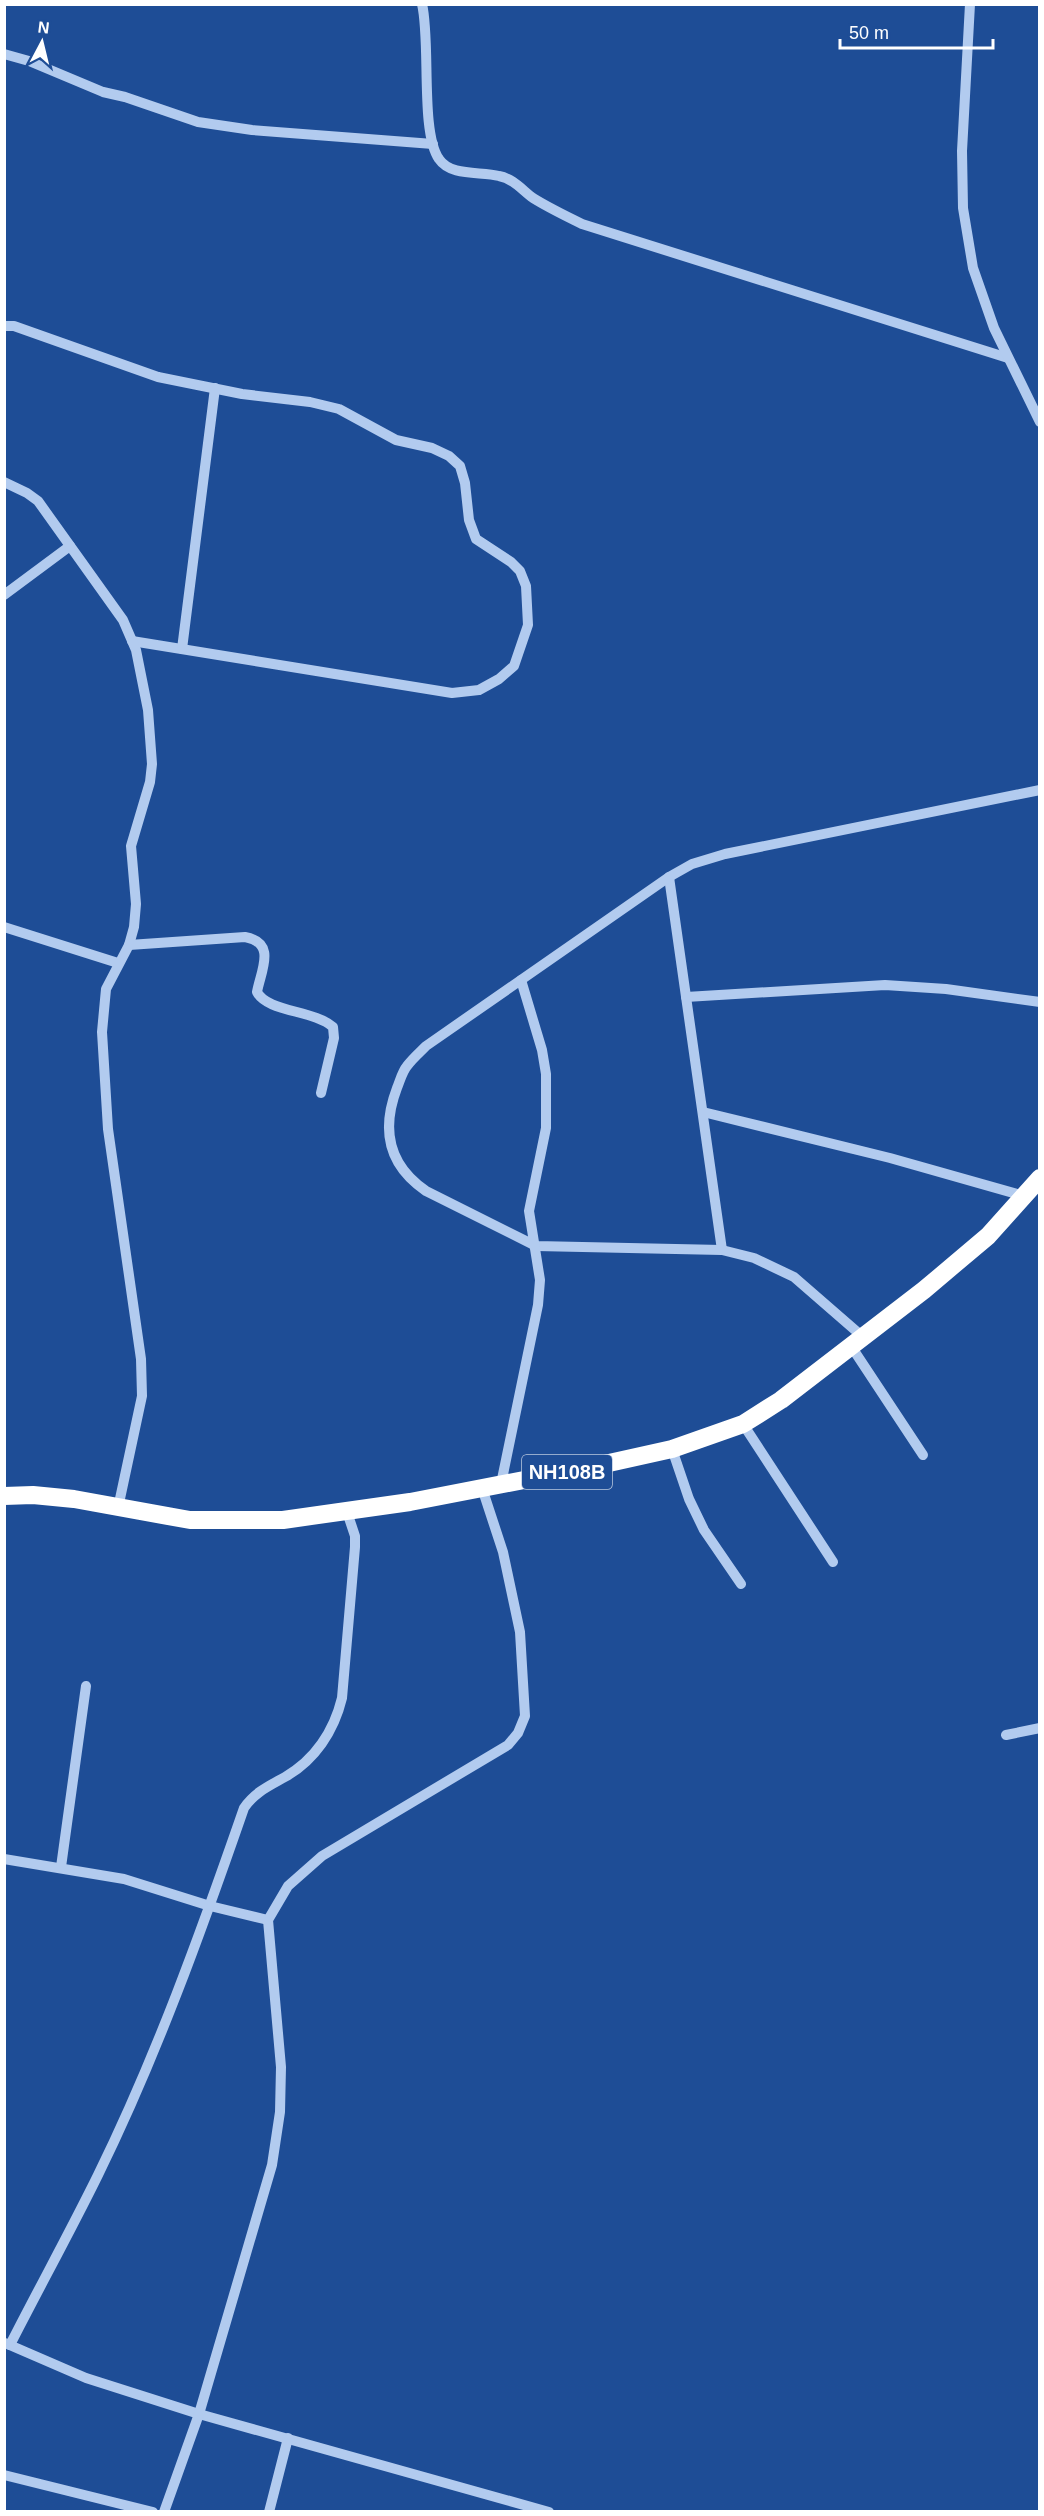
<svg xmlns="http://www.w3.org/2000/svg" width="1044" height="2516" viewBox="0 0 1044 2516" font-family="Helvetica,sans-serif">
<style>
.lines{fill:none;stroke-linecap:round;stroke-linejoin:round}
.minor{stroke:#b2cbef;stroke-width:10}
.highway{stroke:#fff;stroke-width:18}
.labels{text-anchor:middle;dominant-baseline:central;stroke-width:5;stroke-linejoin:round;paint-order:stroke}
.shield{fill:#1e4d96;stroke:#bccae0;stroke-width:1.5}
.shield-label{font-size:20px;font-weight:bold;fill:#fff}
</style>
<rect width="100%" height="100%" fill="#1e4d96"/>
<g class="lines">
<g class="minor">
<path d="M422,4C431,42 420,132 439,159C451,177 481,171 499,176C514,179 522,190 533,198C549,208 566,216 582,224L1008,358"/>
<polyline points="970,4 962,151 963,208 973,268 994,328 1040,422"/>
<polyline points="4,54 29,61 103,92 125,97 198,122 252,130 433,144"/>
<polyline points="4,326 14,326 158,377 242,394 310,402 339,409 396,440 432,448 449,456 460,466 465,483 469,520 476,539 511,562 520,571 526,586 528,625 514,666 499,679 479,690 452,693 132,641"/>
<polyline points="4,482 27,493 38,501 123,620 136,650 148,710 152,764 150,782 131,846 136,904 134,927 129,945 106,989 102,1032 108,1129 141,1359 142,1396 118,1508"/>
<polyline points="4,595 70,546"/>
<polyline points="182,649 215,388"/>
<polyline points="669,877 722,1250"/>
<polyline points="4,927 118,963"/>
<path d="M129,945L245,937C277,943 261,970 257,992C267,1012 314,1010 333,1027L334,1038L321,1093"/>
<polyline points="686,997 885,985 946,989 1040,1002"/>
<polyline points="703,1112 890,1158 1024,1196"/>
<path d="M863,1337L794,1277L754,1258L722,1250L536,1246L426,1191C388,1165 381,1130 397,1088C400,1081 402,1072 407,1066C412,1059 420,1052 426,1046L669,877L692,864L725,854L1040,790"/>
<polyline points="851,1346 923,1455"/>
<polyline points="743,1424 833,1562"/>
<polyline points="672,1449 689,1499 704,1530 741,1584"/>
<polyline points="501,1484 538,1305 540,1280 529,1211 546,1128 546,1074 542,1050 521,980"/>
<polyline points="1006,1735 1040,1728"/>
<polyline points="4,1859 124,1879 210,1906 268,1920"/>
<polyline points="61,1867 86,1686"/>
<polyline points="5,2343 86,2378 199,2414 549,2512"/>
<path d="M10,2345C39,2288 70,2232 98,2175C156,2057 201,1932 244,1808C255,1792 269,1786 285,1777C315,1760 334,1731 342,1698L355,1547V1536L347,1512"/>
<polyline points="4,2475 153,2512"/>
<polyline points="164,2512 199,2414 272,2165 280,2112 281,2067 268,1920 288,1886 322,1856 508,1745 518,1733 525,1716 520,1632 503,1552 482,1488"/>
<polyline points="269,2512 288,2438"/>
</g>
<polyline class="highway" points="4,1496 33,1495 74,1499 190,1520 283,1520 410,1502 591,1467 672,1449 743,1424 781,1400 924,1290 988,1236 1040,1178"/>
</g>
<g class="labels">
<rect class="shield" x="522" y="1455" width="90" height="34" rx="4.5"/>
<g class="shield-label">
<text x="567" y="1472">NH108B</text>
</g>
</g>
<rect width="1044" height="2516" fill="none" stroke="#ffffff" stroke-width="12"/>
<g transform="translate(42 42) rotate(7)" stroke="#1e4d96" stroke-width="4.5" paint-order="stroke">
<path d="M0-4.5L10 22L0 15L-10 22Z" fill="#ffffff"/>
<text y="-9" font-size="16" font-weight="bold" text-anchor="middle" fill="#ffffff">N</text>
</g>
<path d="M840 39v9h153v-9" fill="none" stroke="#ffffff" stroke-width="3"/>
<text x="849" y="39" font-size="18" fill="#ffffff" stroke="#1e4d96" stroke-width="4.5" paint-order="stroke">50 m</text>
</svg>
